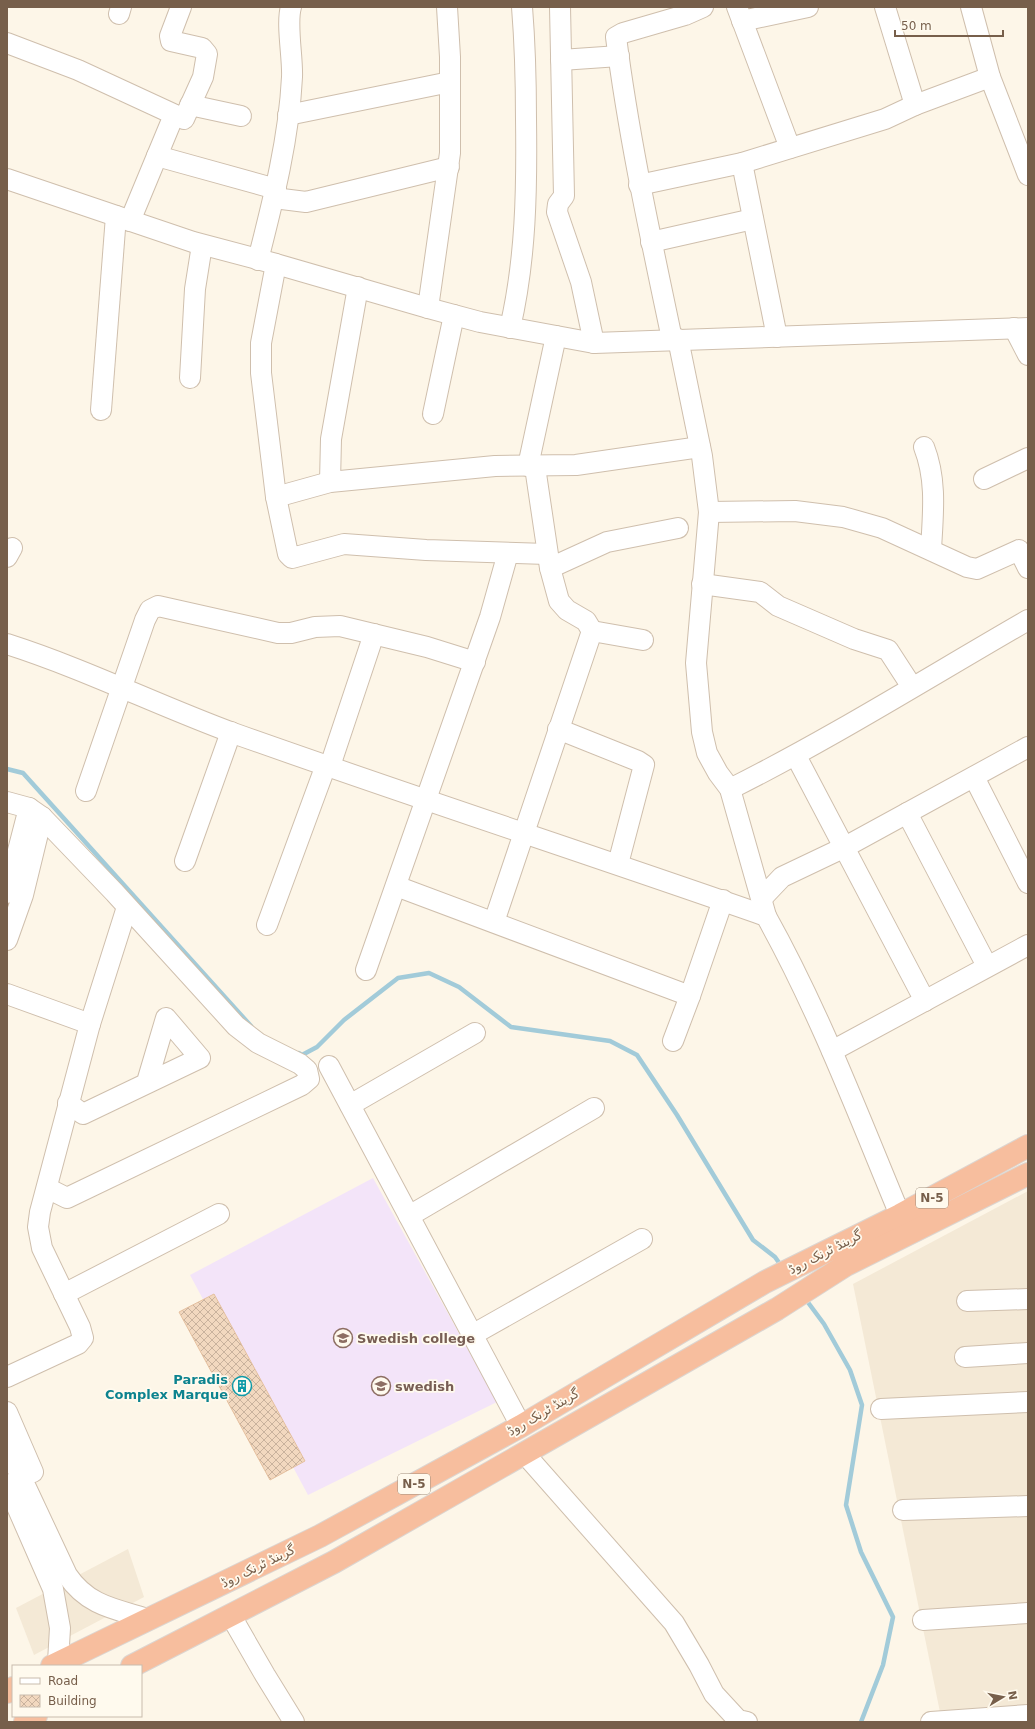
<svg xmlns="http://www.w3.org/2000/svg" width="1035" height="1729" viewBox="0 0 1035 1729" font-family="'DejaVu Sans',Vazirmatn,sans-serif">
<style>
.residential{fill:#f4e9d6}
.education{fill:#f3e4f9}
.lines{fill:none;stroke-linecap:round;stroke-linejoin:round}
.stream{stroke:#a2cbd9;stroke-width:4.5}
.building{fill:url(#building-cross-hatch);stroke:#e5c09f}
.minor-casing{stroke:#cfbfad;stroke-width:22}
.highway-casing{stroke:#dcd5d0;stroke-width:24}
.minor{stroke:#fff;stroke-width:20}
.highway{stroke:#f7be9e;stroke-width:22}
.labels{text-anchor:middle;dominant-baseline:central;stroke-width:3.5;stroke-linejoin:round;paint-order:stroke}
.shield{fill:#fffaee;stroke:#a08e7c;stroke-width:1}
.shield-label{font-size:12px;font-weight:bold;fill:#775f4b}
.street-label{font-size:13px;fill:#775f4b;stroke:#fffaee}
.education-label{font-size:13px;font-weight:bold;fill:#785e54;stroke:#fffaee;text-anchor:start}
.culture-label{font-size:13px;font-weight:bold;fill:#0d838f;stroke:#fffaee;text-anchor:end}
</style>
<defs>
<pattern id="building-cross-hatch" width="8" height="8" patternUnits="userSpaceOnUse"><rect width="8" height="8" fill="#f2d8bf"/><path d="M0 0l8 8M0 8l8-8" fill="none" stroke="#c9b29d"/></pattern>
</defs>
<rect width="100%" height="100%" fill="#fdf6e8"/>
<g class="residential">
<polygon points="1028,1191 1028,1722 942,1722 853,1284"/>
<polygon points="128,1549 144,1597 34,1655 16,1608"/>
</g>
<polygon class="education" points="373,1178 497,1402 308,1495 190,1275"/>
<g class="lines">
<g class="stream">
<polyline points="7,769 23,773 251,1026"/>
<polyline points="299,1053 302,1055 317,1047 344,1020 398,978 429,973 459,987 511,1027 610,1041 637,1055 677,1115 753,1240 775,1257 782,1267"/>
<polyline points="804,1297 824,1324 850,1370 862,1405 846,1505 861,1552 893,1617 883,1665 861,1722"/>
</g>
</g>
<polygon class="building" points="214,1294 305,1461 270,1480 179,1312"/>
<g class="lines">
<g class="minor-casing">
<g id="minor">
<polyline points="560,7 564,196 558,204 557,212 581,282 594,343"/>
<polyline points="737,7 790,148"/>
<polyline points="885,7 915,105"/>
<polyline points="971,7 990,77 1028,175"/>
<polyline points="119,14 121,7"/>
<polyline points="742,21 808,7"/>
<polyline points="7,43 78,70 184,119 203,77 207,54 202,48 171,41 170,36 181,7"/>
<polyline points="561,60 619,56"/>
<polyline points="190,105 241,116"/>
<polyline points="288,115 450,82"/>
<polyline points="157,156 276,189"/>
<polyline points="742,163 777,337"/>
<polyline points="7,179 193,242 276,264 428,308 480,322 594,343 1028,328"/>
<polyline points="639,185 742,163 885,119 915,105 990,77"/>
<polyline points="274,198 306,202 449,167"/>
<polyline points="130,221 174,115"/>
<polyline points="651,242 753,219"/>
<path d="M258,260C273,201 289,139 292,77C293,59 286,23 291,7"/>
<polyline points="276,264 261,343 261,373 276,497 288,554 292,558 344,544 426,550 547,554"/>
<polyline points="428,308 450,153 450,57 447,7"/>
<path d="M510,328C526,259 527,189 526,119C526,82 525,44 522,7"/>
<polyline points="1014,328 1028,355"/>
<path d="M672,339C651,239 629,139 616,37L623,33L685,15L703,7"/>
<polyline points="678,339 702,456 709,512 696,663 702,732 707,753 718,773 730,789 766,916"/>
<polyline points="190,378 195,289 202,245"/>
<polyline points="101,410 116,216"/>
<polyline points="433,414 454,315"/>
<path d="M924,447C937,480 933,514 931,549"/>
<polyline points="528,466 556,336"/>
<polyline points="984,479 1028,458"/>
<polyline points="330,482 331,439 358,287"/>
<polyline points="276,497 330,482 495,466 576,465 700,447"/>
<polyline points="709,512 795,511 843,517 882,528 967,567 977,569 1019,550 1028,568"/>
<polyline points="7,557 12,548"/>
<polyline points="550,568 607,542 678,528"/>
<polyline points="702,584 760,592 778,606 854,639 888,650 912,687"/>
<polyline points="592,631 643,640"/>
<path d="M7,644C85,669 157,705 233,733C410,796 589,854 766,916C819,1011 858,1114 900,1215"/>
<polyline points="558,729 638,761 644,765 618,864"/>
<polyline points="796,756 925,1001"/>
<polyline points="330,766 374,634"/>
<polyline points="974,777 1028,883"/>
<path d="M730,789C832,738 929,677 1028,620"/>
<polyline points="86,791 145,620 150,610 158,606 278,633 291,633 315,627 340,626 427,647 475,662"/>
<polyline points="7,802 29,808 42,817 115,893 236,1026 258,1043 300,1064 307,1070 309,1079 302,1085 67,1198 47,1188"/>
<polyline points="907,813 987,966"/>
<polyline points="185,861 231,732"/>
<polyline points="396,886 690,996"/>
<polyline points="7,893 29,808"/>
<polyline points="762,898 782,877 845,847 1028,747"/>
<polyline points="494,922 592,631 586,621 567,610 559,601 550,568 535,467"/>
<polyline points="267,925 326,765"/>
<polyline points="7,940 23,895 42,817"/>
<polyline points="366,970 490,617 508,553"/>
<polyline points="7,994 90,1024"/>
<polyline points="673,1041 690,996 723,900"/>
<polyline points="832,1051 1028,945"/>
<polyline points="329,1066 521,1426"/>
<polyline points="68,1103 83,1114 200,1058 166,1018 147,1082"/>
<polyline points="350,1105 475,1033"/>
<polyline points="409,1216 594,1108"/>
<polyline points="64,1294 219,1214"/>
<polyline points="967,1301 1028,1299"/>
<polyline points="472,1335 642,1239"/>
<polyline points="965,1357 1028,1353"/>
<polyline points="7,1377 78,1344 83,1338 80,1327 42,1248 38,1227 40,1212 90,1024 127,907"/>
<polyline points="881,1409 1028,1402"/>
<polyline points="7,1412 33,1472"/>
<path d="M7,1447L67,1575C88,1606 115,1609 148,1619"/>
<polyline points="524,1453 674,1623 699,1665 714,1694 738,1720 747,1722"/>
<polyline points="7,1484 53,1589 60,1628 58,1662"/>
<polyline points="903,1510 1028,1506"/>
<polyline points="231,1616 265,1675 294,1722"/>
<polyline points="923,1620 1028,1613"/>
<polyline points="931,1722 1028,1715"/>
</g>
</g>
<g class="highway-casing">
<g id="highway">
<polyline points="52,1666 320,1536 521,1426 765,1282 900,1215 1028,1146"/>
<polyline points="132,1666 334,1562 777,1309 846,1265 1028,1174"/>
<polyline points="7,1692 13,1688"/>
<polyline points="25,1722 36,1716"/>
</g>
</g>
<use href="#minor" class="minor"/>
<use href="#highway" class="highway"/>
</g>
<defs>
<g id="university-ring" transform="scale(1)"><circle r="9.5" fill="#fffaee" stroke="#8d6e63" stroke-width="1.5"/><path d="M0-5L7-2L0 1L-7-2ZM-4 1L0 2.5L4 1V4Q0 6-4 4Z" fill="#8d6e63"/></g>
<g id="building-ring" transform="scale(1)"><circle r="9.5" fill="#fffaee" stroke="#0f9aa8" stroke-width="1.5"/><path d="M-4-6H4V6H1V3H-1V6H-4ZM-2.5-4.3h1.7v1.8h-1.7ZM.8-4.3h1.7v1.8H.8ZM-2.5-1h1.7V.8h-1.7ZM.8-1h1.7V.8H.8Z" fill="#0f9aa8"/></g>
</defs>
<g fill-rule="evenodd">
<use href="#university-ring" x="343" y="1338"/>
<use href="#building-ring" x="242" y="1386"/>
<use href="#university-ring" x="381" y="1386"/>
</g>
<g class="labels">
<g class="shield">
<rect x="916" y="1188" width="32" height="20" rx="3"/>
<rect x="398" y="1474" width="32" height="20" rx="3"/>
</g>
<g class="shield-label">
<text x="932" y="1198">N-5</text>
<text x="414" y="1484">N-5</text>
</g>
<g class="street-label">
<text transform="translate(825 1252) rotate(-27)">گرینڈ ٹرنک روڈ</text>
<text transform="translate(543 1412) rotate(-30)">گرینڈ ٹرنک روڈ</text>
<text transform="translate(258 1566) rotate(-26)">گرینڈ ٹرنک روڈ</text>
</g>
<g class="education-label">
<text x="357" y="1338">Swedish college</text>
<text x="395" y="1386">swedish</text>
</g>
<g class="culture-label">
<text x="228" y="1379">Paradis<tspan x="228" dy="15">Complex Marque</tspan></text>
</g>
</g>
<rect width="1035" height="1729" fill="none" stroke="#775f4b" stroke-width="16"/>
<rect x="12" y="1665" width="130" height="52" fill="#fffaee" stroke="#c9bcad"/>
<rect x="20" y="1678" width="20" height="6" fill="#ffffff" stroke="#c9bcad"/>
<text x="48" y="1685" font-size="12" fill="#775f4b">Road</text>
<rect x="20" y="1695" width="20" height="12" fill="url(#building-cross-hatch)" stroke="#c9bcad"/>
<text x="48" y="1705" font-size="12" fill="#775f4b">Building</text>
<g transform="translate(1003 1697) rotate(80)" stroke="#fffaee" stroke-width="3" paint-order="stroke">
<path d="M0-3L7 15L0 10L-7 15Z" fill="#775f4b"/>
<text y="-6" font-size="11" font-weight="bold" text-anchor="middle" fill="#775f4b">N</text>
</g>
<path d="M895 30v6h108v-6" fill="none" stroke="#775f4b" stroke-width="2"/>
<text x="901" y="30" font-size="12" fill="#775f4b" stroke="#fffaee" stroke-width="3" paint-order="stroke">50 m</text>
</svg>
